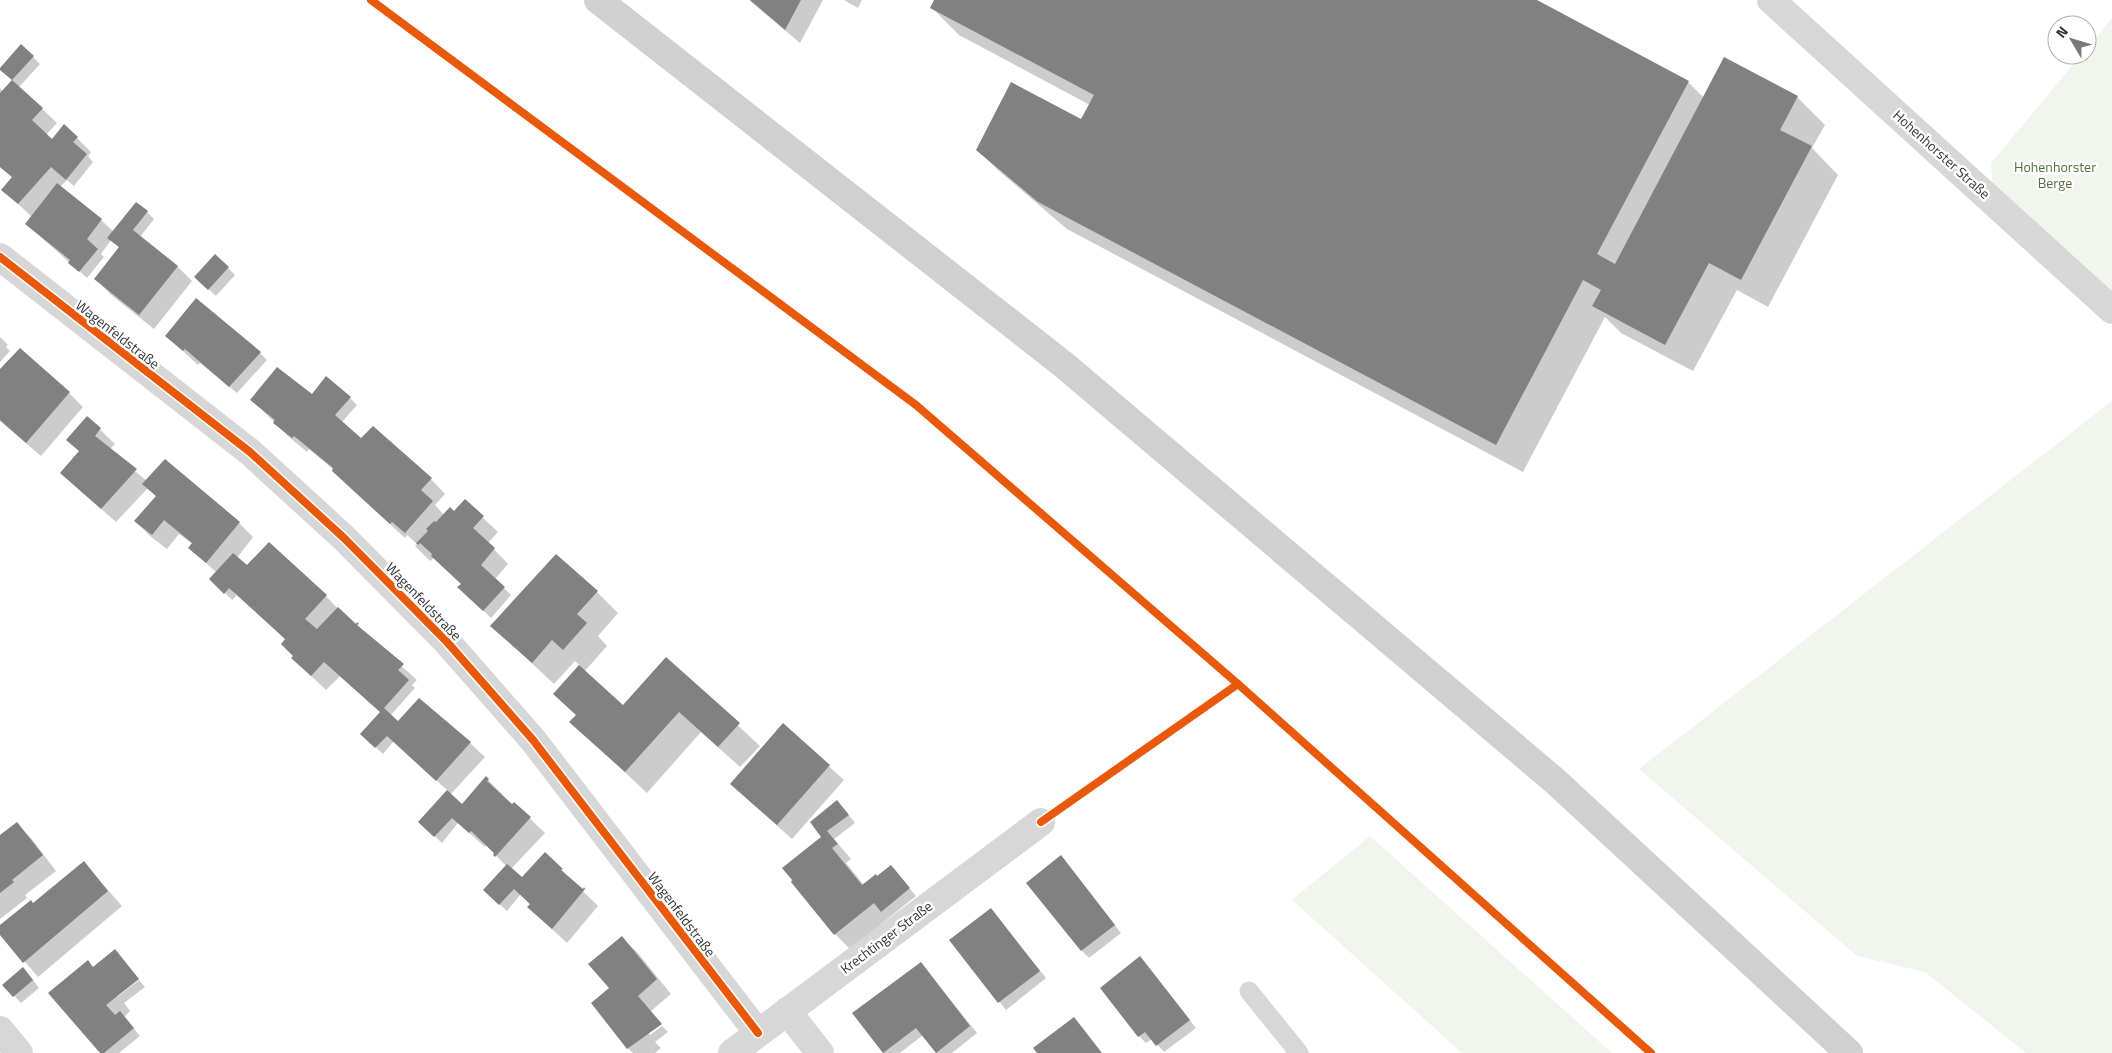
<svg xmlns="http://www.w3.org/2000/svg" width="2112" height="1053" viewBox="0 0 2112 1053" font-family="'Titillium Web',sans-serif">
<style>
.green{fill:#f1f5ed}
.shadow{fill:#0003}
.building{fill:#818181}
.lines{fill:none;stroke-linecap:round;stroke-linejoin:round}
.service{stroke:#d7d7d7;stroke-width:19}
.minor{stroke:#d7d7d7;stroke-width:28}
.secondary{stroke:#d0d0d0;stroke-width:28}
.cycleway-casing{stroke:#fff;stroke-width:11}
.cycleway{stroke:#e8590c;stroke-width:8}
.labels{text-anchor:middle;dominant-baseline:central;stroke-width:5;stroke-linejoin:round;paint-order:stroke}
.street-label{font-size:14px;fill:#333;stroke:#fff}
.park-label{font-size:14px;fill:#56703f;stroke:#fff}
</style>
<rect width="100%" height="100%" fill="#fff"/>
<g class="green">
<polygon points="2112,18 2112,299 1993,193 1991,165 1992,162 2081,55 2087,55 2087,48"/>
<polygon points="2112,401 2112,1053 2026,1053 1925,972 1857,956 1639,769"/>
<polygon points="1370,836 1612,1053 1462,1053 1292,900"/>
</g>
<g class="shadow">
<polygon points="749,0 823,0 800,43"/>
<polygon points="844,0 862,0 858,8"/>
<polygon points="936,0 1534,0 1688,82 1704,98 1797,97 1825,125 1812,148 1838,175 1768,307 1737,290 1693,371 1621,333 1605,317 1523,472 1067,229 999,171 977,150 1081,120 1090,105 959,35 932,8"/>
<polygon points="33,57 40,64 19,87 57,123 46,135 52,140 77,138 91,152 88,156 93,162 74,186 67,180 60,187 101,220 114,232 147,212 154,219 140,237 178,267 192,281 154,329 110,294 96,279 120,248 111,240 101,254 104,257 87,278 26,224 32,217 3,190 13,178 0,167 0,88 3,92 13,81 0,69"/>
<polygon points="228,268 235,275 216,296 203,284"/>
<polygon points="167,336 260,353 267,360 237,393 200,363 198,365"/>
<polygon points="0,337 8,345 6,347 10,351 0,362"/>
<polygon points="0,372 69,393 83,407 41,456 0,421"/>
<polygon points="312,396 350,398 357,405 342,422 361,440 431,479 445,494 435,505 444,515 454,513 465,501 498,532 488,543 508,564 495,579 511,595 491,618 466,594 462,584 434,558 430,561 415,546 417,544 407,535 405,538 348,486 334,470 309,449 307,452 289,437 252,400"/>
<polygon points="87,417 115,444 109,450 147,481 239,523 253,537 237,558 247,567 326,596 340,611 417,680 412,685 415,688 390,716 398,723 470,743 485,757 450,795 461,806 486,778 502,794 501,796 512,806 514,803 545,833 511,869 522,879 545,854 598,906 567,943 543,921 521,894 507,911 492,897 506,866 486,845 485,847 458,823 442,843 427,829 448,791 394,741 383,754 369,741 381,713 340,676 326,690 292,658 295,656 287,640 234,591 236,596 232,600 211,579 217,573 190,548 193,544 179,534 167,549 150,536 135,521 157,497 148,488 116,522 61,473 80,452 67,440"/>
<polygon points="597,592 618,613 598,636 607,646 584,672 623,707 666,659 760,746 740,767 701,732 647,793 571,722 578,715 555,694 580,666 575,661 554,684 492,626"/>
<polygon points="783,725 844,780 792,839 746,798"/>
<polygon points="844,809 855,823 834,839 851,859 846,863 864,885 878,877 891,866 916,896 850,949 835,934 793,882 822,837"/>
<polygon points="17,824 31,838 56,871 25,895 27,898 0,919 0,838"/>
<polygon points="1061,857 1121,933 1089,958 1082,951"/>
<polygon points="84,863 122,906 38,977 0,933 0,927 34,905"/>
<polygon points="991,910 1046,978 1006,1010 951,940"/>
<polygon points="622,938 637,952 671,994 651,1011 648,1033 650,1035 662,1026 668,1032 655,1042 661,1048 655,1053 633,1053 628,1048 610,989"/>
<polygon points="1140,958 1196,1028 1164,1052 1152,1039 1146,1043 1139,1036"/>
<polygon points="88,962 117,994 117,997 139,980 145,987 124,1003 130,1011 124,1017 140,1036 119,1053 101,1053 50,993"/>
<polygon points="921,963 977,1033 952,1053 937,1053 923,1035 900,1053 884,1053 854,1014"/>
<polygon points="30,976 39,988 21,1003 4,985"/>
</g>
<g class="building">
<polygon points="750,0 801,0 785,30"/>
<polygon points="934,0 1537,0 1689,81 1597,254 1615,264 1724,57 1798,96 1780,130 1812,146 1741,280 1709,263 1665,345 1592,306 1601,290 1583,280 1496,445 1038,202 976,150 1011,82 1081,119 1094,95 930,8"/>
<polygon points="21,44 34,56 12,80 0,70 0,68"/>
<polygon points="12,80 43,108 32,120 52,139 64,124 78,137 73,142 87,154 66,180 51,167 18,204 1,190 12,177 0,167 0,93"/>
<polygon points="57,183 102,219 87,239 98,249 79,272 68,263 70,260 25,224"/>
<polygon points="136,202 148,211 133,230 178,266 139,315 94,279 119,247 107,238"/>
<polygon points="215,254 229,267 208,290 194,277"/>
<polygon points="196,298 261,352 229,387 185,349 183,351 165,336"/>
<polygon points="20,348 70,392 26,443 0,420 0,369"/>
<polygon points="277,367 312,394 326,376 351,397 335,415 361,438 373,426 432,478 421,490 433,501 405,533 392,522 390,524 332,471 333,468 294,436 292,438 273,423 275,420 250,400"/>
<polygon points="87,416 101,428 95,436 137,469 101,509 60,473 79,451 66,440"/>
<polygon points="165,459 240,522 206,563 188,548 192,543 164,520 152,535 134,521 156,496 142,484"/>
<polygon points="465,499 484,516 473,528 495,548 481,565 505,587 483,611 457,587 461,584 431,556 432,554 420,543 418,545 416,543 428,531 426,529 434,521 436,522 450,507 454,511"/>
<polygon points="269,542 327,595 305,619 317,629 338,607 356,624 357,622 359,624 357,625 404,664 398,670 409,680 384,708 398,721 419,698 471,742 436,781 387,736 375,748 360,734 380,712 324,662 311,676 291,658 293,656 281,644 285,639 229,588 224,594 209,579 233,553 247,565"/>
<polygon points="556,554 598,591 577,614 587,623 563,650 552,640 532,663 490,626"/>
<polygon points="666,657 740,723 718,747 679,712 625,772 569,722 576,715 553,694 579,665 623,705"/>
<polygon points="783,723 830,765 777,825 730,784"/>
<polygon points="486,776 489,779 487,781 512,804 514,802 531,817 495,857 493,855 494,853 471,831 469,833 452,818 434,837 418,822 447,790 462,804"/>
<polygon points="837,800 849,815 827,831 838,844 832,848 862,885 876,874 877,876 891,865 910,888 881,912 874,903 834,935 791,882 792,880 782,868 821,837 810,822"/>
<polygon points="17,822 43,855 12,880 14,882 0,893 0,835"/>
<polygon points="545,852 563,869 561,870 583,889 584,887 585,889 552,929 527,907 530,904 514,889 499,905 483,890 507,864 522,877"/>
<polygon points="1061,855 1115,925 1081,951 1026,883"/>
<polygon points="84,861 108,891 23,963 0,935 0,925 31,900 33,903"/>
<polygon points="991,908 1040,971 998,1003 949,940"/>
<polygon points="622,936 657,979 638,996 662,1024 627,1049 591,1003 609,988 588,964"/>
<polygon points="115,949 139,979 106,1005 115,1015 120,1011 134,1028 104,1053 100,1053 48,993 88,960 93,967"/>
<polygon points="1140,956 1190,1020 1156,1046 1145,1032 1138,1037 1100,988"/>
<polygon points="921,962 970,1026 936,1053 916,1028 883,1053 852,1013"/>
<polygon points="23,967 33,980 13,997 2,985"/>
<polygon points="1074,1017 1102,1053 1037,1053 1033,1048"/>
</g>
<g class="lines">
<polyline class="service" points="1249,991 1299,1053"/>
<g class="minor">
<polyline points="1771,0 2112,310"/>
<polyline points="0,257 250,452 344,538 447,642 533,740 758,1033"/>
<polyline points="787,1011 820,1053"/>
<polyline points="0,1030 19,1053"/>
<polyline points="732,1053 1041,822"/>
</g>
<polyline class="secondary" points="598,0 1064,365 1555,781 1849,1053"/>
<g class="cycleway-casing">
<g id="cycleway">
<polyline points="371,0 916,405 1238,684 1651,1053"/>
<polyline points="0,257 250,452 344,538 447,642 533,740 758,1033"/>
<polyline points="1041,822 1238,684"/>
</g>
</g>
<use href="#cycleway" class="cycleway"/>
</g>
<g class="labels">
<g class="street-label">
<text transform="translate(1942 154) rotate(42)">Hohenhorster Straße</text>
<text transform="translate(118 334) rotate(38)">Wagenfeldstraße</text>
<text transform="translate(424 601) rotate(46)">Wagenfeldstraße</text>
<text transform="translate(682 914) rotate(53)">Wagenfeldstraße</text>
<text transform="translate(886 937) rotate(-37)">Krechtinger Straße</text>
</g>
<g class="park-label">
<text x="2055" y="166">Hohenhorster<tspan x="2055" dy="16">Berge</tspan></text>
</g>
</g>
<g transform="translate(2072 40) rotate(308)"><circle r="24" fill="#ffffff" stroke="#adadad"/>
<path d="M0-4L9 19L0 12L-9 19Z" fill="#7a7a7a"/>
<text y="-8" font-size="14" font-weight="bold" text-anchor="middle" fill="#333333">N</text>
</g>
</svg>
